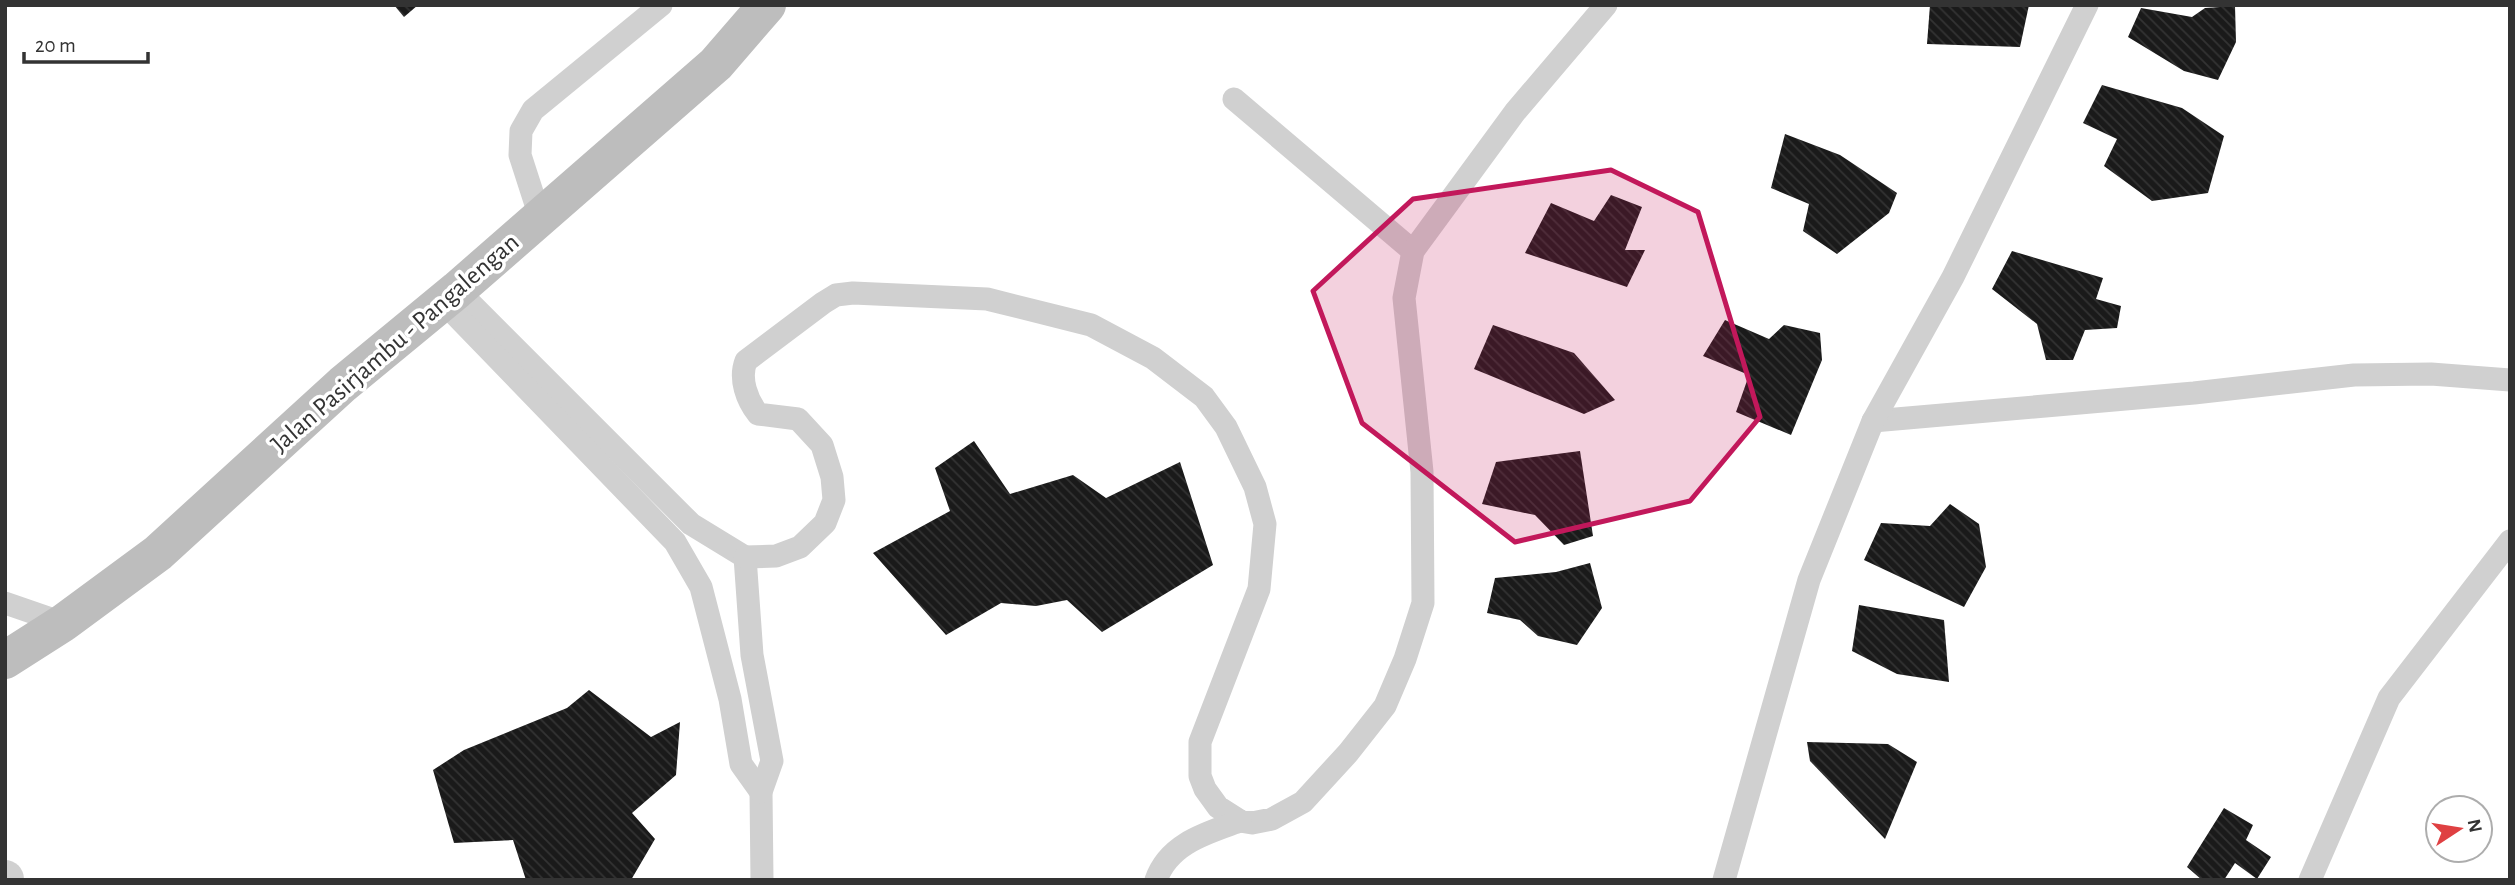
<svg xmlns="http://www.w3.org/2000/svg" width="2515" height="885" viewBox="0 0 2515 885" font-family="'Alegreya Sans',sans-serif">
<style>
.building{fill:url(#building-back-hatch)}
.lines{fill:none;stroke-linecap:round;stroke-linejoin:round}
.lane{stroke:#d0d0d0;stroke-width:23}
.street{stroke:#d0d0d0;stroke-width:38}
.secondary{stroke:#bdbdbd;stroke-width:38}
.marked{fill:#c2185b;fill-opacity:0.2;stroke:#c2185b;stroke-width:5;stroke-linejoin:round}
.labels{text-anchor:middle;dominant-baseline:central;stroke-width:7;stroke-linejoin:round;paint-order:stroke}
.street-label{font-size:26px;fill:#333;stroke:#fff}
</style>
<defs>
<pattern id="building-back-hatch" width="6" height="6" patternUnits="userSpaceOnUse" patternTransform="scale(1.75)"><rect width="6" height="6" fill="#1a1a1a"/><path d="M-1 5l2 2M0 0l6 6M5-1l2 2" fill="none" stroke="#333"/></pattern>
</defs>
<rect width="100%" height="100%" fill="#fff"/>
<g class="building">
<polygon points="394,5 418,5 404,17"/>
<polygon points="1930,5 2029,5 2020,47 1927,44"/>
<polygon points="2235,6 2236,42 2218,80 2184,71 2128,37 2141,8 2192,17 2205,8"/>
<polygon points="2102,85 2182,108 2224,136 2208,193 2152,201 2104,166 2117,139 2083,123"/>
<polygon points="1785,134 1840,155 1897,193 1889,213 1837,254 1803,231 1809,204 1771,188"/>
<polygon points="1611,195 1642,207 1625,250 1645,250 1627,287 1525,253 1551,203 1594,221"/>
<polygon points="2012,251 2103,278 2096,299 2121,306 2117,328 2085,330 2073,360 2046,360 2037,324 1992,289"/>
<polygon points="1725,320 1769,339 1784,325 1820,333 1822,360 1791,435 1736,412 1749,375 1703,356"/>
<polygon points="1493,325 1574,353 1615,400 1584,414 1474,369"/>
<polygon points="974,441 1010,494 1073,475 1106,498 1180,462 1213,565 1102,632 1067,600 1036,606 1001,603 946,635 873,553 950,511 935,468"/>
<polygon points="1580,451 1593,536 1564,545 1535,515 1482,504 1496,462"/>
<polygon points="1950,504 1979,524 1986,567 1964,607 1864,560 1881,523 1930,526"/>
<polygon points="1590,563 1602,608 1577,645 1538,636 1520,620 1487,613 1495,578 1556,572"/>
<polygon points="1859,605 1944,620 1949,682 1897,674 1852,651"/>
<polygon points="589,690 651,737 680,722 676,775 632,813 655,839 631,880 526,880 513,840 454,843 433,770 464,750 567,708"/>
<polygon points="1807,742 1888,744 1917,762 1885,839 1810,761"/>
<polygon points="2224,808 2253,825 2246,840 2271,857 2257,879 2235,863 2224,880 2202,880 2187,867"/>
</g>
<g class="lines">
<g class="lane">
<polyline points="1234,99 1413,251"/>
<polyline points="540,217 520,155 521,131 533,110 661,5"/>
<polyline points="457,290 691,524 745,557 752,655 772,761 761,792 762,880"/>
<polyline points="443,302 675,542 701,587 730,699 741,764 761,792"/>
<polyline points="1873,421 2194,393 2354,375 2431,374 2510,380"/>
<path d="M745,557L776,556L800,547L825,523L834,500L832,477L822,445L798,419L758,414C747,400 739,379 746,361L823,303L836,295L853,293L987,299L1091,325L1153,358L1204,397L1226,427L1255,487L1265,524L1259,589L1200,742V776L1205,789L1218,807L1240,821L1252,823L1272,819L1303,802L1348,753L1385,706L1405,659L1423,603L1422,472L1404,298L1413,251L1515,112L1606,5"/>
<polyline points="5,603 63,623"/>
<path d="M1156,880C1169,843 1207,833 1240,821"/>
<polyline points="1724,880 1809,580 1873,421 1953,277 2087,5"/>
<polyline points="2310,880 2389,698 2510,541"/>
</g>
<polyline class="street" points="5,879 5,880"/>
<polyline class="secondary" points="5,660 63,623 158,553 343,384 457,290 716,64 767,5"/>
</g>
<path class="marked" d="M1611,170L1698,212L1760,417L1690,501L1515,542L1362,423L1313,291L1413,199Z"/>
<g class="labels">
<g class="street-label">
<text transform="translate(395 343) rotate(-41)">Jalan Pasirjambu - Pangalengan</text>
</g>
</g>
<rect width="2515" height="885" fill="none" stroke="#333333" stroke-width="14"/>
<g transform="translate(2459 829) rotate(78)"><circle r="33" fill="#ffffff" stroke="#adadad" stroke-width="2"/>
<path d="M0-5L12 26L0 18L-12 26Z" fill="#df4042"/>
<text y="-10" font-size="19" font-weight="bold" text-anchor="middle" fill="#333333">N</text>
</g>
<path d="M24 52v10h124v-10" fill="none" stroke="#333333" stroke-width="3.5"/>
<text x="35" y="52" font-size="21" fill="#333333" stroke="#ffffff" stroke-width="5" paint-order="stroke">20 m</text>
</svg>
